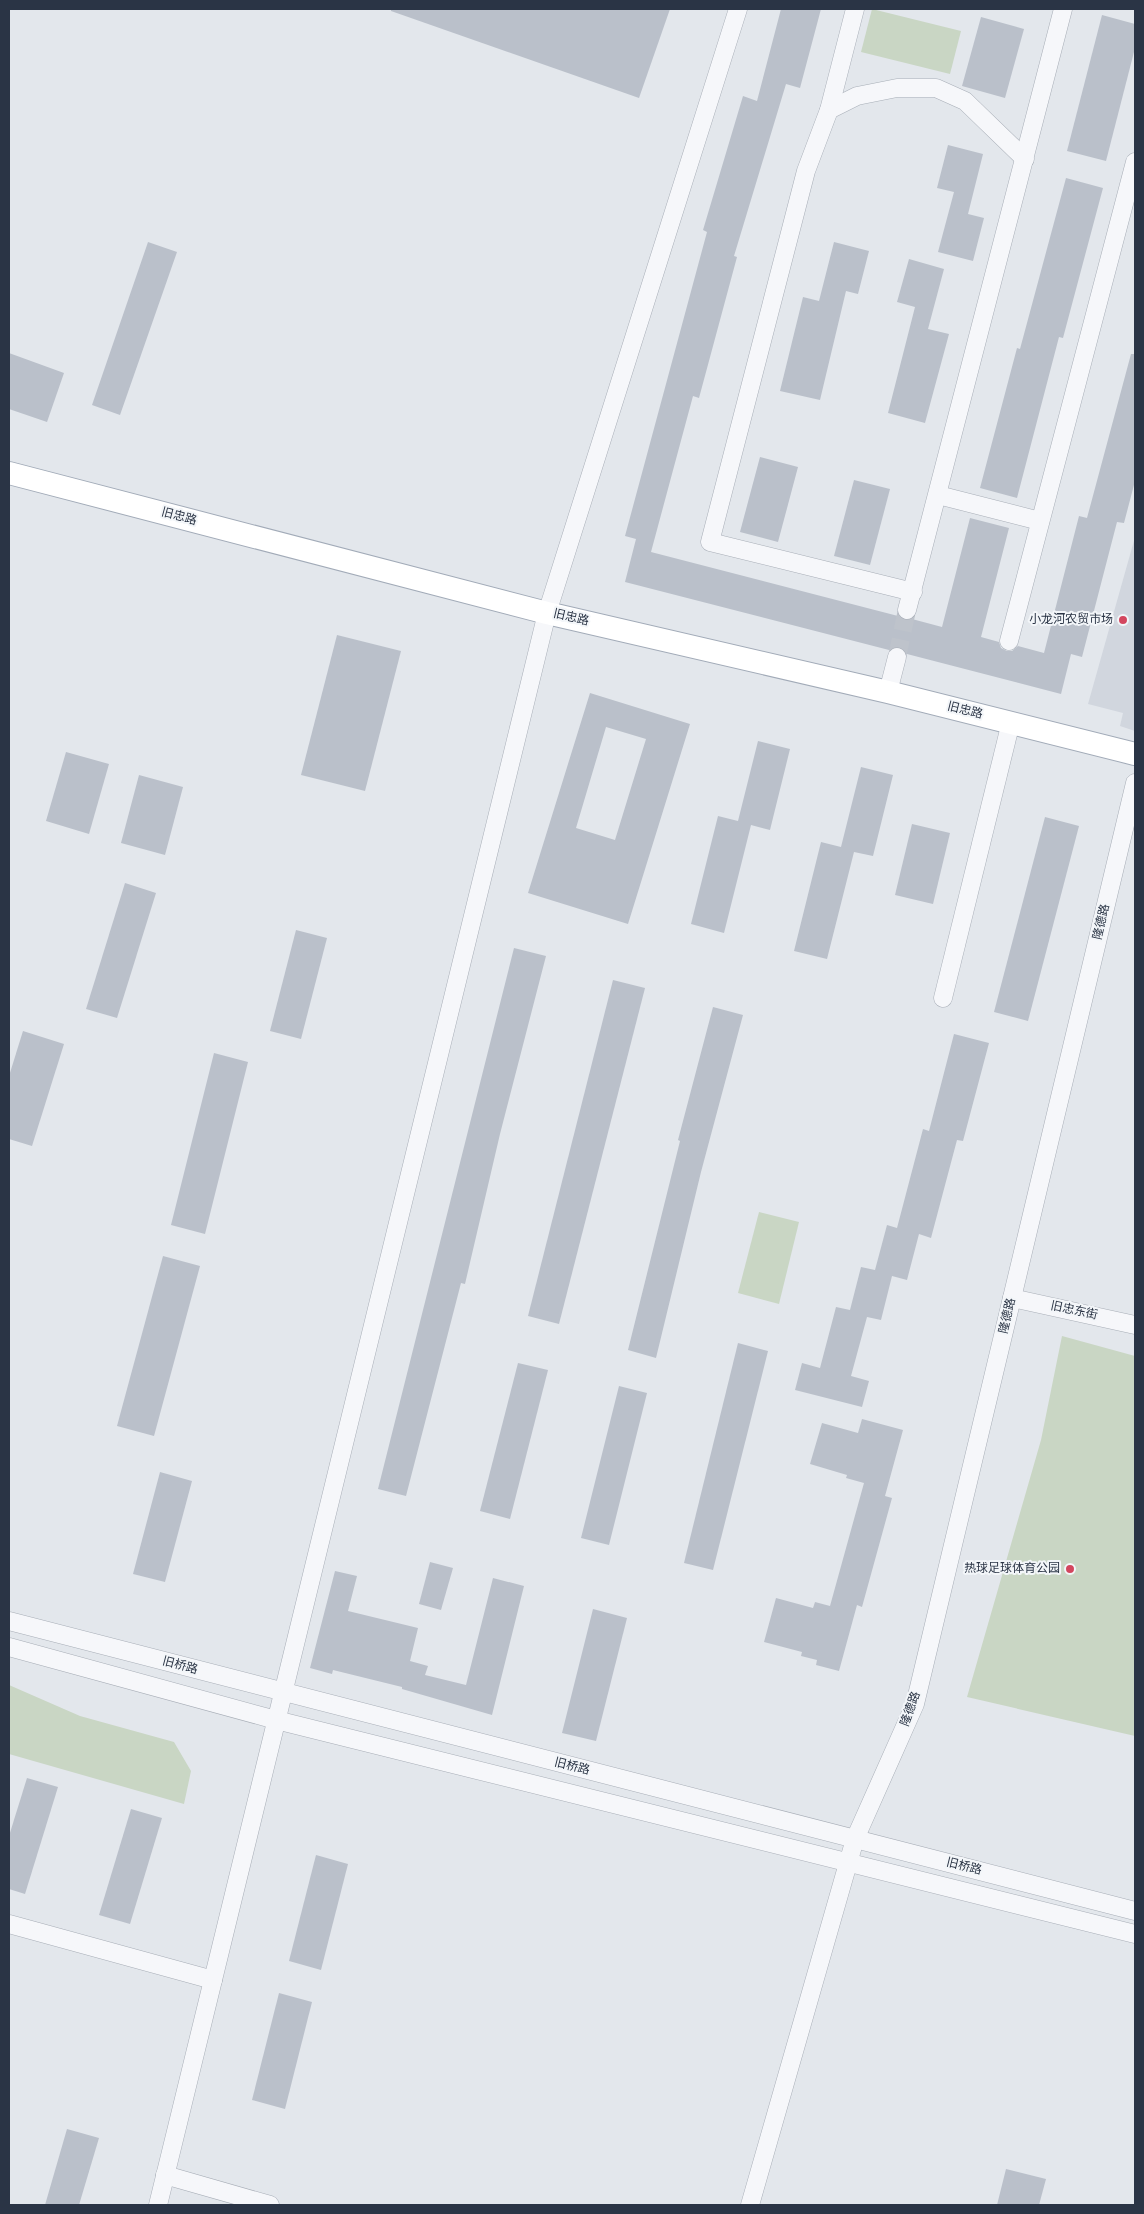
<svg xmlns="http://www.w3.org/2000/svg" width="1144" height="2214" viewBox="0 0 1144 2214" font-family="Overpass,'Noto Sans SC',sans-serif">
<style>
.built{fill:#d1d6de}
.green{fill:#c9d6c4}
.building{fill:#bac0ca;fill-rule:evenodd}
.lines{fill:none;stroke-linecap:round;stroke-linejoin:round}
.minor-tunnel{stroke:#bec3cb;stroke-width:18;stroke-dasharray:18 9;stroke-linecap:butt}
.minor-casing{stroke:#a8aeb7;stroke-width:19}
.major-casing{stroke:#a2abb8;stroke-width:24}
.minor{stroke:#f6f7fa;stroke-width:18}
.major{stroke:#fff;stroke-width:22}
.poi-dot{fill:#d3465e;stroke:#f3f6f9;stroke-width:2}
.labels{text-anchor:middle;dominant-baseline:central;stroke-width:4;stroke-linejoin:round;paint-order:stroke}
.street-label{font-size:12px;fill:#2a3445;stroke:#f3f6f9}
.poi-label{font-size:12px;fill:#2a3445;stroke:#f3f6f9;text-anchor:end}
</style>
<rect width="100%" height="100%" fill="#e3e7ec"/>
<polygon class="built" points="1135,537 1135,731 1120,726 1123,713 1088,704"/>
<g class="green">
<polygon points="872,9 961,31 950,74 861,52"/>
<polygon points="759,1212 799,1222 779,1304 738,1293"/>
<polygon points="1062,1336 1135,1356 1135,1736 967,1697 1041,1440"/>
<polygon points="9,1685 80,1716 174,1742 191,1771 184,1804 9,1754"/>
</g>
<g class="building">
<polygon points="391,9 670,9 639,98 391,11"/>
<polygon points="781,9 821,9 800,88 786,84 734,256 737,257 699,398 693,396 651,552 898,616 905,620 912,619 942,627 970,518 1009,528 981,637 999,642 1001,648 1007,651 1012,651 1018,646 1044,653 1079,516 1087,518 1131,354 1135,354 1135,481 1124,523 1117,522 1082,657 1071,654 1061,694 907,654 900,647 889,650 625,582 636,539 625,536 707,232 703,230 743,96 757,101"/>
<polygon points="1102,15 1135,24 1135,48 1106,161 1067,151"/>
<polygon points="981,17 1024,29 1005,98 962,86"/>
<polygon points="948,145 983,154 968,214 984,218 973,261 938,252 954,192 937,188"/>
<polygon points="1066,178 1103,188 1063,338 1059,337 1017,498 980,488 1017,348 1020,349"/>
<polygon points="148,242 177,252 120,415 92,405"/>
<polygon points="834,242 869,251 858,294 846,291 820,400 780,391 803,297 819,301"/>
<polygon points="909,259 944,269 928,329 949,334 925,423 888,413 915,307 897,302"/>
<polygon points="9,353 64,373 47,422 9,409"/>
<polygon points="760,457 798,467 778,542 740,532"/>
<polygon points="854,480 890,489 870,565 834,556"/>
<polygon points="337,635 401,651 365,791 301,775"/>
<path d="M590,693L690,724L628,924L528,893ZM606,727L646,739L615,840L576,828Z"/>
<polygon points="758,741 790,749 770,830 751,825 724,933 691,924 718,816 738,821"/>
<polygon points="66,752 109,764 89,834 46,821"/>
<polygon points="861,767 893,775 873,856 854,852 827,959 794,951 821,842 841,847"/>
<polygon points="139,775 183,787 165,855 121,843"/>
<polygon points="1045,817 1079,826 1028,1021 994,1012"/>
<polygon points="912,824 950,833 933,904 895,895"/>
<polygon points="125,883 156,893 117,1018 86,1009"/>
<polygon points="296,930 327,938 301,1039 270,1031"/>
<polygon points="514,948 546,956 500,1134 465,1284 461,1283 406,1496 378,1489"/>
<polygon points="613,980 645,988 559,1324 528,1316"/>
<polygon points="713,1007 743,1015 701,1172 656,1358 628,1350 680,1141 678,1140"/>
<polygon points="23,1031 64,1044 32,1146 9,1139 9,1076"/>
<polygon points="954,1034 989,1043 963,1141 957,1140 931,1238 919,1234 907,1280 892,1276 881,1320 867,1317 851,1376 869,1381 862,1407 795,1390 802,1363 820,1368 836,1307 850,1310 861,1267 875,1270 887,1225 897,1228 923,1129 929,1131"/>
<polygon points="214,1053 248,1062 205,1234 171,1225"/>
<polygon points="163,1256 200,1266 154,1436 117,1426"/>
<polygon points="738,1343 768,1351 713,1570 684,1563"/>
<polygon points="518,1363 548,1370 510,1519 480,1511"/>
<polygon points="619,1386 647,1393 609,1545 581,1538"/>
<polygon points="862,1419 903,1430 885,1496 892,1498 862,1607 857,1605 839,1671 816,1665 817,1660 801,1656 802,1652 764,1642 776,1598 813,1608 815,1602 830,1606 864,1483 846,1478 847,1475 810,1464 822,1423 858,1433"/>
<polygon points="160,1472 192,1481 165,1582 133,1574"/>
<polygon points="430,1562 453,1568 441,1610 419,1604"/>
<polygon points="335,1571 357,1576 348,1611 418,1628 410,1661 428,1666 425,1675 466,1685 493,1578 524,1586 492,1715 402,1689 402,1687 333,1670 332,1674 310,1668"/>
<polygon points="593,1609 627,1618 596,1741 562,1733"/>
<polygon points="27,1778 58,1787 25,1894 9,1889 9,1836"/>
<polygon points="131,1809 162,1818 130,1924 99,1915"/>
<polygon points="316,1855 348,1864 321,1970 289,1961"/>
<polygon points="279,1993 312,2002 285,2109 252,2100"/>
<polygon points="67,2129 99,2138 79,2205 45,2205"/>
<polygon points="1006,2169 1046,2179 1039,2205 997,2205"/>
</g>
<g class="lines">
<polyline class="minor-tunnel" points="897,657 907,610"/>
<g class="minor-casing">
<g id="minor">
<polyline points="855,9 829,110 806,171 710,542 913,592"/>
<polyline points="829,110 857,96 897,88 936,88 965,101 1025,159"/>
<polyline points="938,495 1040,521"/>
<polyline points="907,610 1063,9"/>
<polyline points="1009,641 1135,162"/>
<polyline points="888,692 897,657"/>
<polyline points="943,998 1011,722"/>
<polyline points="1012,1298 1135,1325"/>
<polyline points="9,1621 1135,1911"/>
<polyline points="9,1647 276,1720 1135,1934"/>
<polyline points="9,1924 213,1980"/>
<polyline points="165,2175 270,2205"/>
<polyline points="158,2205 547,613 738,9"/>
<polyline points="750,2205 855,1839 915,1704 1135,783"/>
</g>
</g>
<g class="major-casing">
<polyline id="major" points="9,473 547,613 888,692 1135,754"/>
</g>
<use href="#minor" class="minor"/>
<use href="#major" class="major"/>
</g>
<g class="poi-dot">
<circle cx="1123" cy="620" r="5"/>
<circle cx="1070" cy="1569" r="5"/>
</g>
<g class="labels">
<g class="street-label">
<text transform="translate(179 517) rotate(15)">旧忠路</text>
<text transform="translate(571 618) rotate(13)">旧忠路</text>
<text transform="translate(965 711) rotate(14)">旧忠路</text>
<text transform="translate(1102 922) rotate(-77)">隆德路</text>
<text transform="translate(1074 1311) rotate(12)">旧忠东街</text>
<text transform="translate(1008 1316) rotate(-77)">隆德路</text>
<text transform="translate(180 1666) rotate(15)">旧桥路</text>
<text transform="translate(911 1709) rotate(-70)">隆德路</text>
<text transform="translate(572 1767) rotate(14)">旧桥路</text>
<text transform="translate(964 1867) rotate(14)">旧桥路</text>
</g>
<g class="poi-label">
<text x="1113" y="620">小龙河农贸市场</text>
<text x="1060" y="1569">热球足球体育公园</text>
</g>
</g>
<rect width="1144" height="2214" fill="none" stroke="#2a3445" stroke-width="20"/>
</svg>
